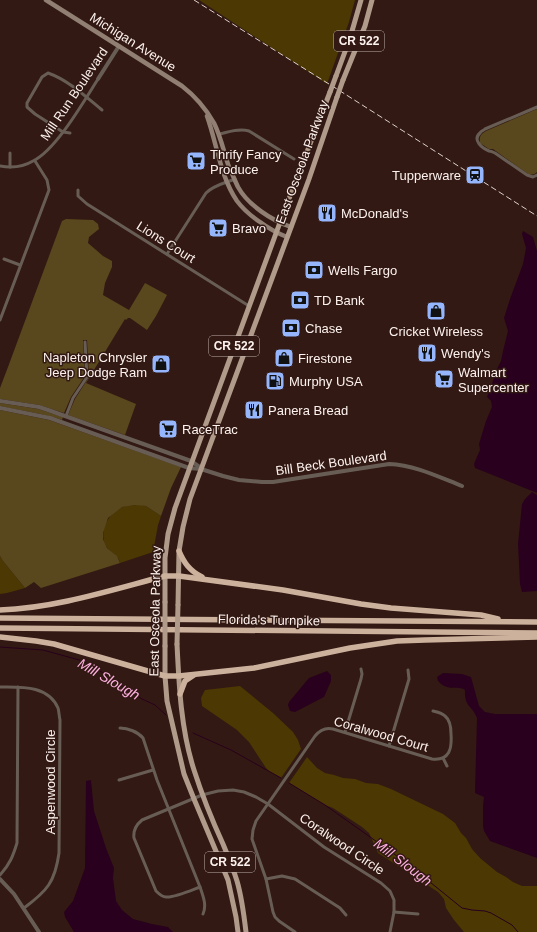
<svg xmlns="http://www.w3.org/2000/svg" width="537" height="932" viewBox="0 0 537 932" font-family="Helvetica,sans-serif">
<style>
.green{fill:#4b3803}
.forest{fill:#59471d}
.water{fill:#29001d}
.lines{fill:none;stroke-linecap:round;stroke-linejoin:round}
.stream{stroke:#29001d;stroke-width:1}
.minor{stroke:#685d55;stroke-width:3}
.tertiary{stroke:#685d55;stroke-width:4}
.secondary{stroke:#907f72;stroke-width:4.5}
.primary{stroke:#b09a89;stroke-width:5}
.motorway{stroke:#ccb29d;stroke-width:5.5}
.rail{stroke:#ddd0cd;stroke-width:1;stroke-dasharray:6 3;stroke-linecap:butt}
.primary-bridge{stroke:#b09a89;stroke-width:5}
.labels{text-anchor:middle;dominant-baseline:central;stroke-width:3;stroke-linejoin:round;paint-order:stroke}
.shield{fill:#321913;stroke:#c0b1ad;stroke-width:1}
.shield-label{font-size:12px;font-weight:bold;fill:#fdf2ef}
.street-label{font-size:13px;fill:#fdf2ef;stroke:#321913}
.poi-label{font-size:13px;fill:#fdf2ef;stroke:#321913;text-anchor:start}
.water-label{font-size:14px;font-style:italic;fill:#feb0e0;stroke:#321913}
</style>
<rect width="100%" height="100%" fill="#321913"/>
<g class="green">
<polygon points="199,0 355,0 349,22 327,84"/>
<path d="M141,505L146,506L161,516L158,525L153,552L120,563C119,561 119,559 117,557C114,553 109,551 106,546C98,532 108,513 122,507C128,505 135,505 141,505Z"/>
<polygon points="0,556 3,561 25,588 7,593 0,594"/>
<polygon points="240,686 273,713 293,732 298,740 301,749 281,778 270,772 266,768 249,742 237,730 202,706 201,698 205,690"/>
<polygon points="307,757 317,768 325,773 334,775 343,778 355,779 366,783 378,784 391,789 443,814 455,823 461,833 466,838 472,849 480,858 497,872 506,877 513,882 522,886 537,886 537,932 464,932 454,920 446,908 444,899 438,892 378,853 369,833 362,827 333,808 325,805 289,783"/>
</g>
<g class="forest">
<path d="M537,109V172C534,175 532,175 528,174L493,149H489L480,143C479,136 481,134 486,131Z"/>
<polygon points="66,219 93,220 98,224 99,229 89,237 88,243 103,256 112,261 112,267 105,283 103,295 129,310 145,283 167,295 156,316 147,330 130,318 128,318 126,320 125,319 86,383 136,404 125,435 68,415 75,399 89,377 87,340 83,340 85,376 71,397 64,413 39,405 0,399 0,388 8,367 62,221"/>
<path d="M0,403L38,409L63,417L62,420C42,413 21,411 0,406Z"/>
<polygon points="0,410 49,420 181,467 171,488 161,516 146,506 135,505 122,507 108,518 103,533 103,539 107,548 117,556 120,563 41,588 34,582 25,588 3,561 0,556"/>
</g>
<g class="water">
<polygon points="523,231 533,237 537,251 537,493 475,468 474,464 476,459 480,450 479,444 486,421 492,407 491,401 487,397 498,367 501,361 503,351 508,331 504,318 510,299 523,264 526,248 522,234"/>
<polygon points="532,492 537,495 537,591 522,592 520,584 518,544 522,504 525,499"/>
<polygon points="327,671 331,675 331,681 324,697 295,712 290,711 288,705 289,702 309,678"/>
<path d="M443,673L462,674L471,677L479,706L485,712L495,714H537V858L490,841L484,831L483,826V806L484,797L475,793L477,718C472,705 464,707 465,690C459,686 453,689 447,687C443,686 440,683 438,681L437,677Z"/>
<polygon points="91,780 94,811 106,848 114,868 113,878 116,901 122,910 133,919 152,924 168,927 173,932 74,932 65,917 64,912 73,901 85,868 86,781"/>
</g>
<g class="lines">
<g class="stream">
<polyline points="0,647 43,650 83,661 100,671 142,699 155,705 166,715"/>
<polyline points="193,733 231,750 281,778"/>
<polyline points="289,783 325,805 404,861 462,908 472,910 485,911 491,913 512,925 518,932"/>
</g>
<g class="minor">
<path d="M537,107L485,129C483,131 481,131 480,133C472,140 482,148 489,151C491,151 493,152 495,153L527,175L533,177L537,175"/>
<path d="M70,133L63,132L35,114L27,107V103L42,77L48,73C68,80 85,96 102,110"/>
<path d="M219,134C229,132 239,128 249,131L294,159"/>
<path d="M0,166C11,168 23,167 33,161C56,150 84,101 98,79"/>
<polyline points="10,167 10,153"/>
<polyline points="78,190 78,196 87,204 249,306"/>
<path d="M167,254L206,193C214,185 225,183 235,179"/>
<polyline points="4,259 20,265"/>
<polyline points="0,320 49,190 47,180 35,161"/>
<polyline points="66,416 73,398 87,377 85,342"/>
<path d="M0,687C21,687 48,685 58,708C59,711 59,716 60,720L59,853C55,882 47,891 24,908"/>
<path d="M120,728C128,728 138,732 143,738L157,780L200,887C203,896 207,905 203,914"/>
<polyline points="345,732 361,679 362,674 361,669"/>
<polyline points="389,746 409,679 408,670"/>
<polyline points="443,758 447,766"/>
<polyline points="119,780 153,770"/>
<path d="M0,875C10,864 13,856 17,843L18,687"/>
<polyline points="266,879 282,876 295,879 340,908 346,915"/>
<path d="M200,887C192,890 174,898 166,897C162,897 159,894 156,891L134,838C133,831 136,825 142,820L202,795L218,791L233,790L244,792L256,797L268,804L324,847L381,883L390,891L394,900V912L390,932"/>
<polyline points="394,912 418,914"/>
<path d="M295,932L279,921L275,917L273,912L266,879L252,839L253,830L256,821L315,736C320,730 325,727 333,729L432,759C450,761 452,748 451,734C451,728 450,720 445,716C442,713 437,712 433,711"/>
</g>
<g class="tertiary">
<polyline points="98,79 119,46"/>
<polyline points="0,401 39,407 51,411 191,461 201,468"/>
<path d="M0,408L50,418L189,468L201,469L223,476L239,480L262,482H273L389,464C415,465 439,477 462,486"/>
<polyline points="0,879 14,894 39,932"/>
</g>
<g class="secondary">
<path d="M46,0L182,86C195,96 206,109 214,123C221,137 224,153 229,167C232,173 235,181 238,187C248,205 271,220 291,227"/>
<path d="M207,116C217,144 220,176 237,201C243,209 251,216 260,222C268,228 277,233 287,237"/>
</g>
<g class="primary">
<polyline points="336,76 350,38 361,0"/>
<polyline points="343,80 365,26 372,0"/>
<polyline points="165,602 165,558 168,534 175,508 282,217 330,92"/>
<polyline points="178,605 179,551 183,527 190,499 309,179 337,97"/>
<path d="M177,644C179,686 181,730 194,770C202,795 212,820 223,844C228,856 233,868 237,881C242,898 244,915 246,932"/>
<polyline points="165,646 165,676 167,701 184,774 194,799 218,856 228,880 236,917 238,932"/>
</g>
<g class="motorway">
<path d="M179,551C184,563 190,571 202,577"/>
<path d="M0,610C56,608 111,590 165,576H179L283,590L361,604L391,608L481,615L498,619"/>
<polyline points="0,618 537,622"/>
<polyline points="0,628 537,633"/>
<polyline points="0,637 36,641 54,644 165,676 179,676 254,668 350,648 397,641 425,640 537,637"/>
<polyline points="180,694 185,681 194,675"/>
</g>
<polyline class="rail" points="194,0 337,89 537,216"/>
<g class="primary-bridge">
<polyline points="330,92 336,76"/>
<polyline points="337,97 343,80"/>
<polyline points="177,644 178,605"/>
<polyline points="165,646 165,602"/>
</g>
</g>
<defs>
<g id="supermarket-square" transform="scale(1)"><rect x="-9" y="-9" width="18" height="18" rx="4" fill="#95b6fd" stroke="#321913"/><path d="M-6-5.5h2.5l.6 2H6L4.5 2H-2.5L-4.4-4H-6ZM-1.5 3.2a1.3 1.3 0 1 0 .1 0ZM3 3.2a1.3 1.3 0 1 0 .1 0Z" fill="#111"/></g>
<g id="station-square" transform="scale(1)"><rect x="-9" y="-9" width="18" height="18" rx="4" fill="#95b6fd" stroke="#321913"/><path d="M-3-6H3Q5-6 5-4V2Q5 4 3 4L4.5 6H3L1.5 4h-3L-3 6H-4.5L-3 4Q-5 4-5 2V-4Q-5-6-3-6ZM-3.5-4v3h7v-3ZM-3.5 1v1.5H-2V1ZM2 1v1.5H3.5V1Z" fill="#111"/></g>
<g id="restaurant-square" transform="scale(1)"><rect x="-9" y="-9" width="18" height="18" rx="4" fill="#95b6fd" stroke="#321913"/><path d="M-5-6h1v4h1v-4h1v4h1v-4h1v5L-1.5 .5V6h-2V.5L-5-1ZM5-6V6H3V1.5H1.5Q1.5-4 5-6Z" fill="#111"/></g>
<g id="bank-square" transform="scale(1)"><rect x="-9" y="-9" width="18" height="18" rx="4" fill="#95b6fd" stroke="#321913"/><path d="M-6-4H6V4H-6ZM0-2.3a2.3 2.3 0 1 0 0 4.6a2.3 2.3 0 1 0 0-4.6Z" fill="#111"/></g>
<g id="shop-square" transform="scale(1)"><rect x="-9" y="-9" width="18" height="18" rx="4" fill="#95b6fd" stroke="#321913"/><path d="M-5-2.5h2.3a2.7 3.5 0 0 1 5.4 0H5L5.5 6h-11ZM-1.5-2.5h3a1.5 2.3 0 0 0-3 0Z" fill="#111"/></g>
<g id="fuel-square" transform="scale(1)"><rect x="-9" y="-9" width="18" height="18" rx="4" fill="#95b6fd" stroke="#321913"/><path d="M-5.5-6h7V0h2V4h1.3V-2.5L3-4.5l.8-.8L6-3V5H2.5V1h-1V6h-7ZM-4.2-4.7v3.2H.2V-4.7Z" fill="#111"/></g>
</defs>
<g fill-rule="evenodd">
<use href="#supermarket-square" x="196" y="161"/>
<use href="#station-square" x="475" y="175"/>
<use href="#restaurant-square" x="327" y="213"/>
<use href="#supermarket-square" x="218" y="228"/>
<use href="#bank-square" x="314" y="270"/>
<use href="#bank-square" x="300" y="300"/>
<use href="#shop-square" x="436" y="311"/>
<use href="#bank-square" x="291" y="328"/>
<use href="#restaurant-square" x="427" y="353"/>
<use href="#shop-square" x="284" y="358"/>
<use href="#shop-square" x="161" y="364"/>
<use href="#supermarket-square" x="444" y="379"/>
<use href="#fuel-square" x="275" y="381"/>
<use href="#restaurant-square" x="254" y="410"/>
<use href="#supermarket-square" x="168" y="429"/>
</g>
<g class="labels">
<g class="shield">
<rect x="334" y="31" width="50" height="20" rx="3"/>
<rect x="209" y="336" width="50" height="20" rx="3"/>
<rect x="205" y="852" width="50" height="20" rx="3"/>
</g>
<g class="shield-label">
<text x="359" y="41">CR 522</text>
<text x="234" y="346">CR 522</text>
<text x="230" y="862">CR 522</text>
</g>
<g class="street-label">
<text transform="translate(133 42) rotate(32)">Michigan Avenue</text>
<text transform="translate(74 94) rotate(-56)">Mill Run Boulevard</text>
<text transform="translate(302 162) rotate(-70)">East Osceola Parkway</text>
<text transform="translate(166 242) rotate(32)">Lions Court</text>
<text transform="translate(331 463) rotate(-8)">Bill Beck Boulevard</text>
<text transform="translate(155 611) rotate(-89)">East Osceola Parkway</text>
<text transform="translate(269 620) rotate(1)">Florida's Turnpike</text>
<text transform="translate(381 734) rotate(16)">Coralwood Court</text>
<text transform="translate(50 782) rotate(-90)">Aspenwood Circle</text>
<text transform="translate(342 844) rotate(34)">Coralwood Circle</text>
</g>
<g class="poi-label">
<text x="210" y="154">Thrify Fancy<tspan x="210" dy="15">Produce</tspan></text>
<text x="461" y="175" text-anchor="end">Tupperware</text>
<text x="341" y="213">McDonald's</text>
<text x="232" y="228">Bravo</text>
<text x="328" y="270">Wells Fargo</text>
<text x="314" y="300">TD Bank</text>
<text x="305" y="328">Chase</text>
<text x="436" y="331" text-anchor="middle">Cricket Wireless</text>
<text x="441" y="353">Wendy's</text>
<text x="147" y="357" text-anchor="end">Napleton Chrysler<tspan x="147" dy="15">Jeep Dodge Ram</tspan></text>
<text x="298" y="358">Firestone</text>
<text x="458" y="372">Walmart<tspan x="458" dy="15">Supercenter</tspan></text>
<text x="289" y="381">Murphy USA</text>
<text x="268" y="410">Panera Bread</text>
<text x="182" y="429">RaceTrac</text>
</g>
<g class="water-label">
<text transform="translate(109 679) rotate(30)">Mill Slough</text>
<text transform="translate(403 862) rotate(37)">Mill Slough</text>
</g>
</g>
</svg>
